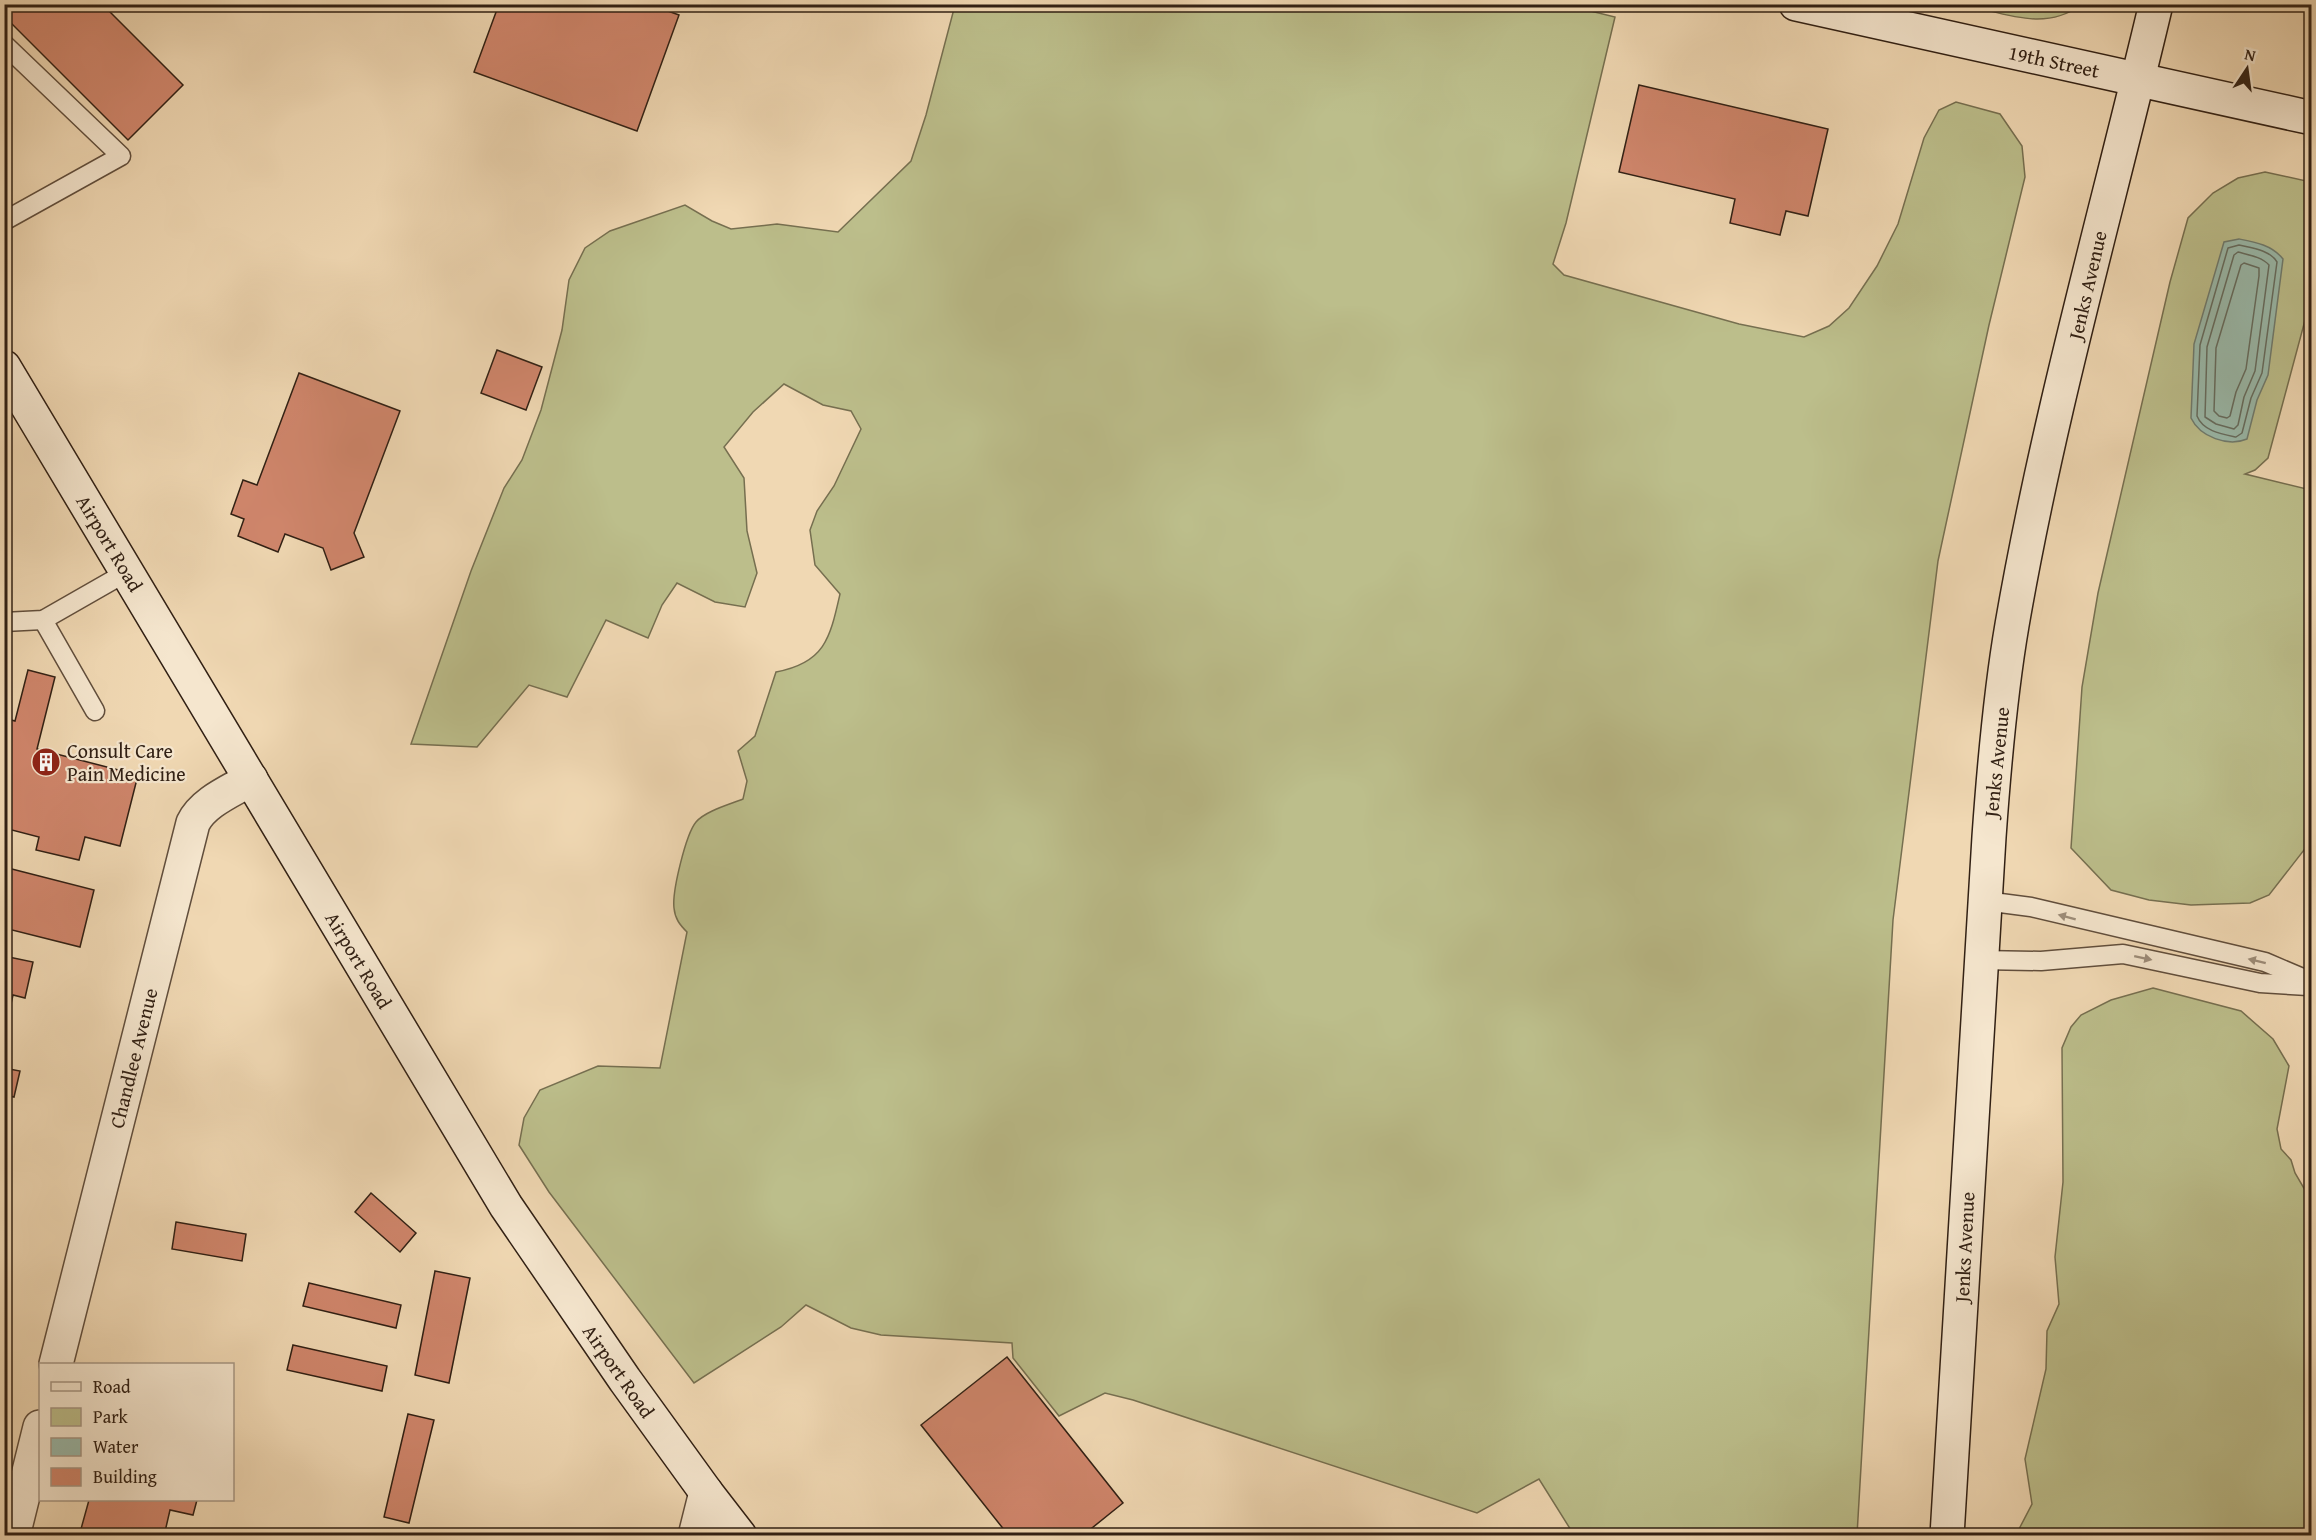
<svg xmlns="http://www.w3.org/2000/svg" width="2316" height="1540" viewBox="0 0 2316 1540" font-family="'Gentium Book Plus',serif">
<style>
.green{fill:#bcbe8b;stroke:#766f50;stroke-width:1.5}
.water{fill:#9abaab;stroke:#707c6f;stroke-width:1.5}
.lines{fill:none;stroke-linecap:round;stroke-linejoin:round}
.shore{stroke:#666d60;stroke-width:1.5}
.building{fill:#d0866c;stroke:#312014;stroke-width:1.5}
.lane-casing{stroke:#614e3c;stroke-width:21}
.street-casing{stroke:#614e3c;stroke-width:36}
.secondary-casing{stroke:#312014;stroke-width:36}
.lane{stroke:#f5e6ce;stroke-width:18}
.street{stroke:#f5e6ce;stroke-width:33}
.secondary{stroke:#f5e6ce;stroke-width:33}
.oneway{fill:#9d8d7a}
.labels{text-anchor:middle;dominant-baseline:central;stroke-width:4.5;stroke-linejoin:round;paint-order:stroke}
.street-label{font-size:20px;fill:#312014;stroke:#f5e6ce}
.poi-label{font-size:20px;fill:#312014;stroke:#f5e6ce;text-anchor:start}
</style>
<rect width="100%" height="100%" fill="#f0d8b3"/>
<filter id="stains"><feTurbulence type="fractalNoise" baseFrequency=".00333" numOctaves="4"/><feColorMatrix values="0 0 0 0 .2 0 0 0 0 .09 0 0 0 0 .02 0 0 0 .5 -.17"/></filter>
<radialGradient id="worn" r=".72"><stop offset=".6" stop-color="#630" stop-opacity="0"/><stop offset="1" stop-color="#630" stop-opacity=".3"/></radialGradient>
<g class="green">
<path d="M1562,4L1615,17L1566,223L1553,264L1564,275L1739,324L1804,337L1829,326L1849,308L1877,266L1898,224L1924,138L1939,110L1956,102L2000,114L2022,146L2025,177L1989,325L1938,561L1893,920L1857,1535H1574L1539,1479L1477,1513L1133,1400L1105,1393L1059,1416L1013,1358L1012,1343L881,1335L851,1328L806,1305L781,1327L694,1383L549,1192L519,1145L524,1118L540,1090L598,1066L660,1068L687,932C680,925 675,919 674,908C672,891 686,834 696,822C705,811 731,804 743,799L747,781L738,751L755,736L776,672C825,663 830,638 840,594L815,565L810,530L817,511L834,486L861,429L851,411L823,405L784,384L753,412L724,447L744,478L747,531L757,573L745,607L715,602L677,583L662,605L648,638L606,620L567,697L529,685L477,747L411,744L471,571L504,488L522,460L541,410L562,330L569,280L585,248L610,231L685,205L712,221L731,229L777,224L838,232L911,161L926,115L955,5Z"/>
<path d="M1965,5L2081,4V5C2044,32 2005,13 1965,5Z"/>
<polygon points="2265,172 2311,182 2311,298 2268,458 2255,470 2245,474 2311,490 2311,841 2269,895 2250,903 2191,905 2149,900 2111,890 2071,848 2082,687 2098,593 2170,282 2188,218 2213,193 2238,178"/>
<polygon points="2153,988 2241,1011 2273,1039 2289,1066 2277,1129 2281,1149 2291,1160 2295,1173 2312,1202 2311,1535 2019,1535 2018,1531 2032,1504 2025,1459 2046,1369 2047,1331 2059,1304 2055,1257 2063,1182 2062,1048 2071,1027 2081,1015 2111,1000"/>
</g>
<path class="water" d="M2239,239C2255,242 2272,245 2283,259L2268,375L2257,400L2247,439C2228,447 2200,437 2191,418L2194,344L2224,242Z"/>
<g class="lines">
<g class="shore">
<path d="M2239,245C2252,248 2270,250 2277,262L2262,373L2251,398L2242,433L2236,437C2221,434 2203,431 2197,416L2200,345L2228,248Z"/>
<path d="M2238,252C2249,255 2262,257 2269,265L2255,371L2244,397L2238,425L2234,429L2216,424L2205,417L2207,347L2234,255Z"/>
<polygon points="2244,263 2259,268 2259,276 2246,369 2236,392 2230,416 2227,418 2219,416 2214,411 2216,348 2241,265"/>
</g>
</g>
<g class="building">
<polygon points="4,4 102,4 183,85 128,140 4,16"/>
<polygon points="499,4 655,4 654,6 679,15 637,131 474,72"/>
<polygon points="1639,85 1828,129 1808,216 1786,211 1780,235 1730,223 1735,199 1619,172"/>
<polygon points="497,350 542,367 526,410 481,393"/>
<polygon points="299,373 400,411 354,533 364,557 331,570 323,548 285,534 278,552 238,536 244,519 231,514 243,480 257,485"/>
<polygon points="28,670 55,677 37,749 138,775 120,846 85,837 79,860 36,850 39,837 4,828 4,718 15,721"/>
<polygon points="4,867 94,890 80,947 4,928"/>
<polygon points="4,956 33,962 25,998 13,995 6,1026"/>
<polygon points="4,1068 20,1071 14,1097 4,1095"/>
<polygon points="371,1193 416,1233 400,1252 355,1212"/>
<polygon points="176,1222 246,1234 242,1261 172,1249"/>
<polygon points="435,1271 470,1278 449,1383 415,1375"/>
<polygon points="309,1283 401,1305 396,1328 303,1306"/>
<polygon points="293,1345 387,1366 382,1391 287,1370"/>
<polygon points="1007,1357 1123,1503 1082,1536 1009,1536 921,1425"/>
<polygon points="408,1414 434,1420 409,1523 384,1517"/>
<polygon points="89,1500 197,1500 193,1515 170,1510 164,1536 110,1536 81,1529"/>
</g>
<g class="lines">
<g class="lane-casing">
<g id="lane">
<polyline points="4,44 121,156 4,221"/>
<polyline points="43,620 95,711"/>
<polyline points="4,622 43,620 127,572"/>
<polyline points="1985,901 2031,907 2265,962 2312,982"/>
<polyline points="1980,960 2041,961 2123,954 2260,983 2308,986"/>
</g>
</g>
<g class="street-casing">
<g id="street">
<path d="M56,1364L193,823C203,802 231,791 251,779"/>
<polyline points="13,1536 40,1427"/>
<polyline points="695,1536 706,1492"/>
</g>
</g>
<g class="secondary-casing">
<g id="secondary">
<polyline points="1796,4 2312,118"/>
<polyline points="4,367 506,1206 625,1380 706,1492 740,1536"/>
<path d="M1947,1536L1989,837C1994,766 2000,695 2012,625C2048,416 2107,211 2156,4"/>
</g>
</g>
<use href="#lane" class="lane"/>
<use href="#street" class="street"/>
<use href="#secondary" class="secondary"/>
</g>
<defs><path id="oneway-solid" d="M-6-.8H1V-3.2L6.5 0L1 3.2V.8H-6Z" transform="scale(1.5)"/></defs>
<g class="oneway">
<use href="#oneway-solid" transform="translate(2067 917) rotate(-165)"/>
<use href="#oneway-solid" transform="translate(2143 958) rotate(12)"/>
<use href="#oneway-solid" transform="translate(2257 961) rotate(-166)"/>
</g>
<defs>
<g id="building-disc" transform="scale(1.5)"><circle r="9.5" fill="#8f2418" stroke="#f5e6ce"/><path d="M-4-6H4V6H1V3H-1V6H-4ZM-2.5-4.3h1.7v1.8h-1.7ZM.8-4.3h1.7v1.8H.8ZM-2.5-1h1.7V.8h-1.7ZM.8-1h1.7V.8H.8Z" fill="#fff"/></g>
</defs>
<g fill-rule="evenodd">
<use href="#building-disc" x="46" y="762"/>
</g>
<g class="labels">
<g class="street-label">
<text transform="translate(2054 61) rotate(12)">19th Street</text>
<text transform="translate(2087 285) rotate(-77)">Jenks Avenue</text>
<text transform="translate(110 543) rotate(59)">Airport Road</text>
<text transform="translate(1996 762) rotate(-84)">Jenks Avenue</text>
<text transform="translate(359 960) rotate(59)">Airport Road</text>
<text transform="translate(133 1058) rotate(-76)">Chandlee Avenue</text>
<text transform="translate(1964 1247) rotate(-87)">Jenks Avenue</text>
<text transform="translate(619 1371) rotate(55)">Airport Road</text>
</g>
<g class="poi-label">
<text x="67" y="750">Consult Care<tspan x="67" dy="23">Pain Medicine</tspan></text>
</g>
</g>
<rect width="2316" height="1540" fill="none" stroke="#f0d8b3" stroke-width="24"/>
<rect x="6" y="6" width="2304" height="1528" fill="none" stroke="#312014" stroke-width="3"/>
<rect x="12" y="12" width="2292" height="1516" fill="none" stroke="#312014" stroke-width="1.5"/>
<rect x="39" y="1363" width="195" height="138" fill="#f5e6ce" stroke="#a79784" stroke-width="1.5"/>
<rect x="51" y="1382" width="30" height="9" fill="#f5e6ce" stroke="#a79784" stroke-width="1.5"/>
<text x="93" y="1393" font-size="18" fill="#312014">Road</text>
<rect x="51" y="1408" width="30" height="18" fill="#bcbe8b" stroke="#a79784" stroke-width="1.5"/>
<text x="93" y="1423" font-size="18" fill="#312014">Park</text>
<rect x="51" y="1438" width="30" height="18" fill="#9abaab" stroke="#a79784" stroke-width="1.5"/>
<text x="93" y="1453" font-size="18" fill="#312014">Water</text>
<rect x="51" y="1468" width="30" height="18" fill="#d0866c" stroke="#a79784" stroke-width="1.5"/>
<text x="93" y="1483" font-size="18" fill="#312014">Building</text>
<g transform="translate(2247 69) rotate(13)" stroke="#f5e6ce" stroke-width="4.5" paint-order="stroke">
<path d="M0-4.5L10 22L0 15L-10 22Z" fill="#312014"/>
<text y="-9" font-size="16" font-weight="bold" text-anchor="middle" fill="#312014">N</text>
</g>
<rect width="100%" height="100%" filter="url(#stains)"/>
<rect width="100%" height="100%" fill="url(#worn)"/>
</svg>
